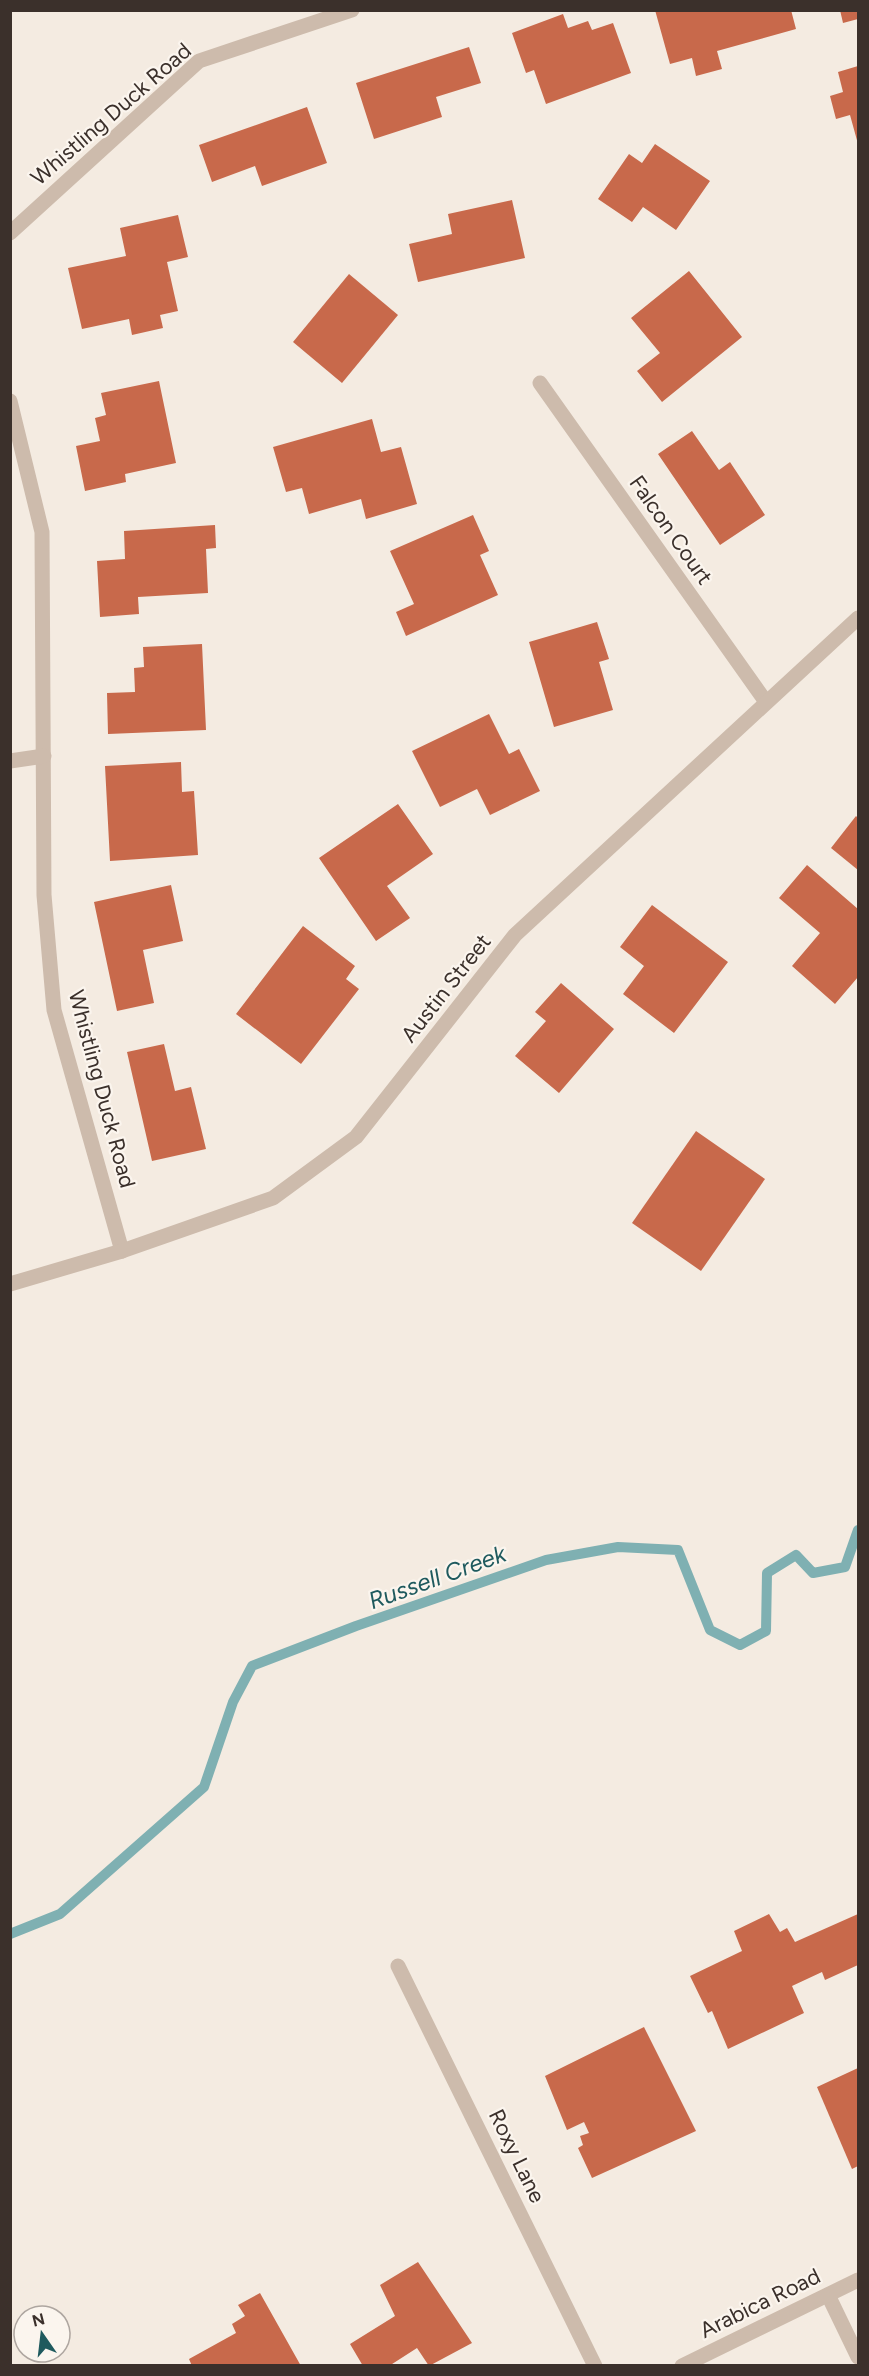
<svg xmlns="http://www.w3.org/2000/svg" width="869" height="2376" viewBox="0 0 869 2376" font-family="Figtree,sans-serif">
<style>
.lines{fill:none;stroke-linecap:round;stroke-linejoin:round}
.stream{stroke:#7fb0b2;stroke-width:10}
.building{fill:#c8694b}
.minor{stroke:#cdbbac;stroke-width:15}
.labels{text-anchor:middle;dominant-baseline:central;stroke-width:4.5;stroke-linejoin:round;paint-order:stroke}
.street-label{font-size:22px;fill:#3b302b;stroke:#fbf5ee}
.water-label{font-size:24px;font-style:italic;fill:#1f5a5e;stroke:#fbf5ee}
</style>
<rect width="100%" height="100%" fill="#f4ebe1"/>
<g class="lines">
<polyline class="stream" points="10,1934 60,1914 204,1787 233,1702 252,1666 356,1626 546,1560 618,1547 678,1550 710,1630 740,1645 766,1631 767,1573 796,1555 813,1573 845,1567 858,1530"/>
</g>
<g class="building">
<polygon points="655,10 791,10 796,29 717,51 722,69 696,76 692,58 670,64"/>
<polygon points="840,10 858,10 858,19 843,23"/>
<polygon points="563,14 568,28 588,21 592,30 613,23 631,73 546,104 534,70 526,73 512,33"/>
<polygon points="469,47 481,83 436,97 442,117 374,139 356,83"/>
<polygon points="858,66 858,144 850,115 836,119 830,96 843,92 838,72"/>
<polygon points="307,107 327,163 262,186 255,166 212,182 199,145"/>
<polygon points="655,144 710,181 676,230 643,207 632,222 598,199 629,154 642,163"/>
<polygon points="512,200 525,258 418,282 409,244 452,234 448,214"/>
<polygon points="178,215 188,257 167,262 178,311 160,315 163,328 132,335 129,319 82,329 68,268 126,256 120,228"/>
<polygon points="689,271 742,337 662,402 637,371 660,353 631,318"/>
<polygon points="349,274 398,315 342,383 293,342"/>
<polygon points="159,381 176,463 125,474 126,482 85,491 76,446 100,441 95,418 106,415 101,393"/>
<polygon points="372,419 381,452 401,447 417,504 366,519 361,499 309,514 302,488 286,492 273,447"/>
<polygon points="692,431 719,470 730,462 765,515 720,545 658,454"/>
<polygon points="473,515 489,551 480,555 498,595 406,636 396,612 414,604 390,551"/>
<polygon points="215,525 216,548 206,549 208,593 138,597 139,614 100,617 97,561 125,559 124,531"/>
<polygon points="597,622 609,659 599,662 613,710 554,727 529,642"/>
<polygon points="202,644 206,730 108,734 107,693 135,692 134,668 144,667 143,647"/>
<polygon points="489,714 509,754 519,749 540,791 490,815 477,789 440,807 412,751"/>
<polygon points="181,762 182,792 194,791 198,855 110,861 105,766"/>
<polygon points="398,804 433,854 387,886 410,918 376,941 319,858"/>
<polygon points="856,816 858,818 858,870 831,848"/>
<polygon points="807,865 858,909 858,977 835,1004 792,966 820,933 779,898"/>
<polygon points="171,885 183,941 143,950 154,1003 117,1011 94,902"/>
<polygon points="652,905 728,962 674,1033 623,994 644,966 620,947"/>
<polygon points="303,926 355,966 346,979 359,989 301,1064 236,1014"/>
<polygon points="561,983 614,1029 559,1093 515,1056 546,1021 535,1012"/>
<polygon points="164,1044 175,1091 191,1087 206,1149 152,1161 127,1052"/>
<polygon points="696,1131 765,1179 701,1271 632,1223"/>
<polygon points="769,1914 780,1932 787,1928 795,1942 858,1914 858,1965 825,1980 822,1972 792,1986 804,2013 728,2049 712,2011 708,2013 690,1976 742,1951 734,1931"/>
<polygon points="644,2027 696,2131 592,2178 578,2148 583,2145 580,2136 589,2133 584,2122 567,2130 545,2076"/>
<polygon points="858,2068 858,2166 852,2169 817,2087"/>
<polygon points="418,2262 472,2343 429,2366 417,2348 389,2366 363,2366 350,2344 395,2316 380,2285"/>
<polygon points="260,2293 301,2366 192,2366 189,2359 236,2333 232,2324 245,2316 238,2305"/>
</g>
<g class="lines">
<g class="minor">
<polyline points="10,233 199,61 352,10"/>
<polyline points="540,383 766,702"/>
<polyline points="10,401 42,532 44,895 54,1010 122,1251"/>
<polyline points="10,761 44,756"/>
<polyline points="10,1284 122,1251 273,1198 356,1137 515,935 858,618"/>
<polyline points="398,1966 595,2366"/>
<polyline points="828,2295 858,2357"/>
<polyline points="682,2366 858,2280"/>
</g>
</g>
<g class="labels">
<g class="street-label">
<text transform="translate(111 114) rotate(-41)">Whistling Duck Road</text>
<text transform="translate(671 530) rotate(55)">Falcon Court</text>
<text transform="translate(446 988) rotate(-52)">Austin Street</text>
<text transform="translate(102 1089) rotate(75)">Whistling Duck Road</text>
<text transform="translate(517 2156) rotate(64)">Roxy Lane</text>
<text transform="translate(760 2303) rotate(-26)">Arabica Road</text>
</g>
<g class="water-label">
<text transform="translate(437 1577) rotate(-20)">Russell Creek</text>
</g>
</g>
<rect width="869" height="2376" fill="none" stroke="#3b302b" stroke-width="24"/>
<g transform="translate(42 2334) rotate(346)"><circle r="28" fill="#fbf5ee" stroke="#aea6a0" stroke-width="1.5"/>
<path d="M0-4.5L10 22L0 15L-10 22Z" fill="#1f5a5e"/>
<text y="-9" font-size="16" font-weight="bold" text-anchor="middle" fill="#3b302b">N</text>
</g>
</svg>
